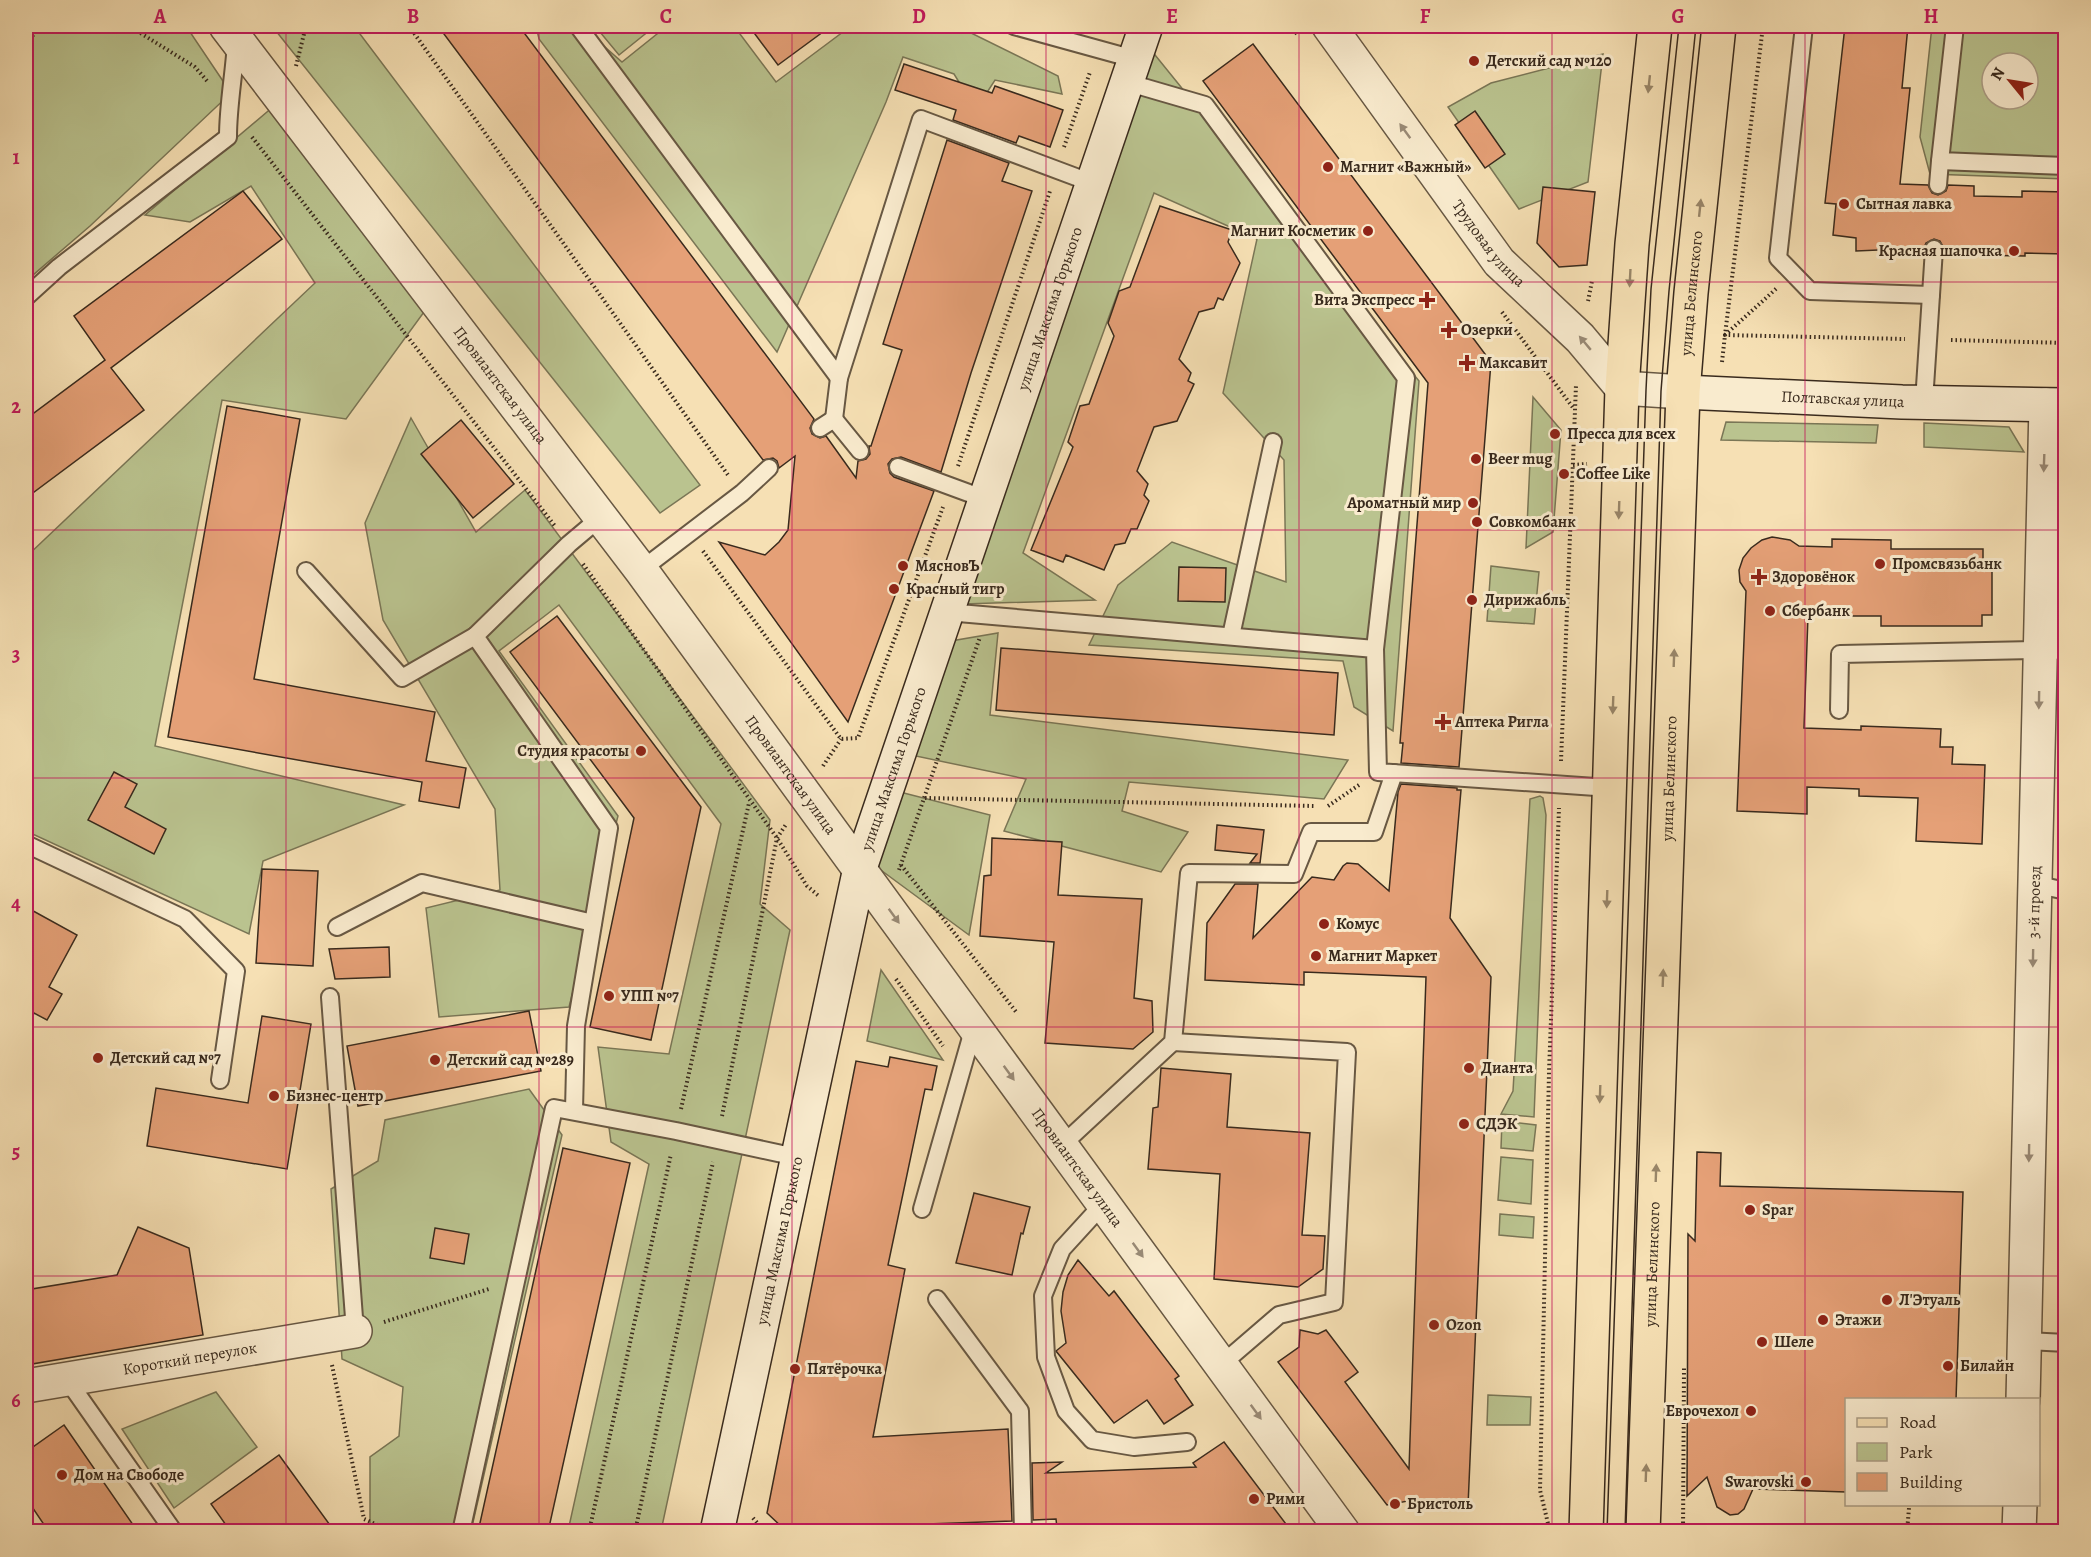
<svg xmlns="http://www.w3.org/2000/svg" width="2091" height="1557" viewBox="0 0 2091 1557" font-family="Alegreya,serif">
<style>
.green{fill:#bac38f;stroke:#7a7656;stroke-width:1.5;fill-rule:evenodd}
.building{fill:#e5a077;stroke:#392a1d;stroke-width:1.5}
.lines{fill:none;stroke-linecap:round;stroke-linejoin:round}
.lane-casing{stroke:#685843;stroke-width:20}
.street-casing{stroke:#685843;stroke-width:36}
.secondary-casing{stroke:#392a1d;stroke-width:36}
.primary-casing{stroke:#392a1d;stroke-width:36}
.path{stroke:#392a1d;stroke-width:4;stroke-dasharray:1.5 3;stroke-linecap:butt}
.lane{stroke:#f9ebce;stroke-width:16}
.street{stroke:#f9ebce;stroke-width:33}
.secondary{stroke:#f9ebce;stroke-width:33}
.primary{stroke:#f6e0b4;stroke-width:33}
.tram{stroke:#392a1d;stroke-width:1.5}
.oneway{fill:#988568}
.oneway2{fill:#998a76}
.grid{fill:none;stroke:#c2185b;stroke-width:1.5;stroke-opacity:0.55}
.poi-dot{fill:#8f2418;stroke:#f9ebce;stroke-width:2}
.labels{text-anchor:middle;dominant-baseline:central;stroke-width:6;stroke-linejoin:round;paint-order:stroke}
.poi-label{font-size:16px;font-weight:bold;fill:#392a1d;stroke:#f9ebce;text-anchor:start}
.street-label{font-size:16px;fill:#392a1d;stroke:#f9ebce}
.neatline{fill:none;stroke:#c2185b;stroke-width:2}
.grid-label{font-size:20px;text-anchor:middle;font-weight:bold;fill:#c2185b}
</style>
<rect width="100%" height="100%" fill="#f6e0b4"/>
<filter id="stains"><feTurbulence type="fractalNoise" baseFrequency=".00333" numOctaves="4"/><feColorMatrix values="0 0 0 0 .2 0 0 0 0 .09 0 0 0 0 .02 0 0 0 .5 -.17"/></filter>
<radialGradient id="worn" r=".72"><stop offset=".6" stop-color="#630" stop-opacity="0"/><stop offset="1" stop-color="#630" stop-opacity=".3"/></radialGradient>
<g class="green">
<polygon points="26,26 186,26 231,93 90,226 26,281"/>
<polygon points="272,26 354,26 700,485 660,513"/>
<polygon points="536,26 581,26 622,62 667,26 734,26 776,82 851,26 957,26 1058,76 1062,94 995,80 986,94 962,87 954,74 903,57 886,102 777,352 539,39"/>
<polygon points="595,26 655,26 619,55"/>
<path d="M1932,26H2065V179L1930,174L1920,137ZM1992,63H2028V99H1992Z"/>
<polygon points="1151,50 1419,381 1393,731 1354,707 1343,661 1089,645 1118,585 1172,542 1286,582 1284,460 1223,393 1257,239 1154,193 1023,553 1095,600 963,604"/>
<polygon points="1603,54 1588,182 1519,209 1448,107 1491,83"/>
<polygon points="274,106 424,312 346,419 222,400 155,746 404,805 263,861 249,934 26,831 26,557 315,283 251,186 190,222 145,215"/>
<polygon points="1533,397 1561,430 1553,532 1526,548"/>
<polygon points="411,418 476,532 525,490 770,820 760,904 790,930 661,1531 568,1531 649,1164 611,1142 598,1047 669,1054 721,824 559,605 499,651 618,816 569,1007 439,1017 426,908 500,890 495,809 383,620 365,523"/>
<polygon points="1726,422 1878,425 1876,443 1721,440"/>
<polygon points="1924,423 2009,427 2024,452 1924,447"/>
<polygon points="1491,566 1539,572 1534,624 1487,621"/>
<polygon points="998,633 990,715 1348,760 1324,799 1129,782 1122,811 1188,832 1161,872 1004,831 1026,779 911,755 951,641"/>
<polygon points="896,791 990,815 969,935 874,865"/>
<polygon points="1540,796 1543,798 1546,815 1534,1117 1501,1114 1513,1091 1530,799"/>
<polygon points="881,970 943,1060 867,1041"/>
<polygon points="529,1089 562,1135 471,1531 370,1531 370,1457 399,1436 403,1387 342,1359 331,1189 378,1161 385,1120"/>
<polygon points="1502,1121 1536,1125 1533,1151 1501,1148"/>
<polygon points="1501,1157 1533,1160 1531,1204 1498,1200"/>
<polygon points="1500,1214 1534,1217 1533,1238 1499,1235"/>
<polygon points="216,1392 257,1447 174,1508 122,1429"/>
<polygon points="1488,1395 1531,1397 1530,1425 1487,1425"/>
</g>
<g class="building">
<polygon points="438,26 519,26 814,419 810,428 812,434 820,438 826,436 856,478 858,461 866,459 870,454 869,446 871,446 902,350 883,344 947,140 1009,163 1002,181 1032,191 971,373 941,472 901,457 892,459 888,464 890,473 894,477 934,491 848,722 719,542 765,555 779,542 788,530 795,456 779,468 777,461 773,458 763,460"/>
<polygon points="749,26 831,26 778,65"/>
<polygon points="1845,26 1908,26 1902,88 1910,88 1900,184 1928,185 1932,193 1938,195 1946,191 1948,185 1974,186 1974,196 2022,197 2022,191 2066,192 2066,254 2025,253 2025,256 1970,255 1969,249 1944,249 1940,241 1934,239 1926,243 1924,248 1856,251 1856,238 1833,235 1836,204 1825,203"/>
<polygon points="1253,44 1491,362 1459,767 1401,763 1403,743 1400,743 1428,383 1203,81"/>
<polygon points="904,64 992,93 995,86 1063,110 1050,147 1019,136 1016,143 953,120 956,110 895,90"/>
<polygon points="1475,111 1505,154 1485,168 1455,125"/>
<polygon points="1543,187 1595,192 1587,265 1559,267 1537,243"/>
<polygon points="243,191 282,239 111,368 144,410 26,498 26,419 105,360 74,316"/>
<polygon points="1160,206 1232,230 1228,242 1240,263 1223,300 1218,298 1214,308 1199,312 1179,359 1191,373 1188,381 1194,384 1177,421 1154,427 1137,471 1148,484 1144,495 1149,501 1137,529 1131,529 1125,543 1115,545 1104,570 1066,555 1063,562 1031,550 1073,447 1068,442 1080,406 1089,404 1114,336 1108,323 1119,291 1130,287"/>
<polygon points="227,406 300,419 254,679 435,712 426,761 466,768 459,808 419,801 422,782 168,737"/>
<polygon points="461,420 514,484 473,518 421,454"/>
<polygon points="1772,537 1790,540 1799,546 1832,547 1832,539 1891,540 1891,549 1983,549 1983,563 1992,563 1992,615 1982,615 1982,626 1881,626 1881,616 1808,616 1804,728 1861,730 1861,726 1941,729 1940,747 1953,747 1952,764 1985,765 1982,844 1916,841 1918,798 1859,796 1859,789 1807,787 1807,814 1737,811 1746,591 1740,582 1739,570 1743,558 1751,548 1762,540"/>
<polygon points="1179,567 1226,568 1225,602 1178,601"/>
<polygon points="557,616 701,807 651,1040 590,1027 634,818 510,652"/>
<polygon points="1001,648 1338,673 1334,735 996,710"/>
<polygon points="114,772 137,784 125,807 166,829 154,854 88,820"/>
<polygon points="1401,784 1457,788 1457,790 1461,790 1450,918 1491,977 1468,1506 1421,1506 1418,1499 1387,1505 1278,1362 1299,1347 1300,1330 1318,1334 1326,1330 1358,1372 1345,1382 1409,1469 1426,977 1304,972 1304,985 1205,980 1207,923 1235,884 1258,884 1253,938 1312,877 1334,880 1343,866 1347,863 1358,864 1389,891 1398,792"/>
<polygon points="1217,825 1264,830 1260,863 1250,863 1257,854 1215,850"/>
<polygon points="992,838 1062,842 1058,895 1142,899 1134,998 1152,1001 1153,1032 1133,1049 1045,1043 1054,942 980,936 984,876 991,875"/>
<polygon points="262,869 318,871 313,966 256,963"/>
<polygon points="26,907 77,935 49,987 62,994 47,1020 34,1013 26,1029"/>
<polygon points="389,947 390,977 335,979 329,949"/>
<polygon points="529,1011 541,1071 358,1106 347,1046"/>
<polygon points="262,1016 311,1024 287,1169 147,1146 156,1088 248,1103"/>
<polygon points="890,1057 937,1066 932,1090 925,1089 888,1265 905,1269 873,1437 1008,1429 1012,1521 784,1529 767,1513 856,1061 888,1067"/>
<polygon points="1161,1068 1231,1074 1227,1127 1310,1133 1302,1235 1325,1236 1323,1269 1298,1287 1214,1279 1220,1174 1148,1169 1153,1108 1158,1107"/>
<polygon points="563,1148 630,1163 548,1532 478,1532"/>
<polygon points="1697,1152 1721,1153 1720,1186 1963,1192 1956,1400 1846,1400 1846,1492 1753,1489 1744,1509 1738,1514 1730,1515 1717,1507 1707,1477 1687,1496 1688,1234 1695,1241"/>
<polygon points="974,1193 1030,1207 1023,1234 1021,1233 1012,1275 956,1263"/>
<polygon points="138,1227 189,1248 203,1335 26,1365 26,1290 117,1275"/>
<polygon points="435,1228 469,1234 464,1264 430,1258"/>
<polygon points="1078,1260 1109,1296 1114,1291 1179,1376 1175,1379 1193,1405 1164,1424 1147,1400 1114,1423 1056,1351 1066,1343 1061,1311 1063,1292 1068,1275"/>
<polygon points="64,1425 138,1532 49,1532 26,1498 26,1452"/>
<polygon points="1224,1442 1292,1532 1077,1532 1077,1527 1057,1528 1056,1519 1033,1520 1032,1463 1062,1462 1046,1473 1196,1467 1193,1463"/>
<polygon points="279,1455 335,1532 231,1532 211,1504"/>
</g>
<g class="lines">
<g class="lane-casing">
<g id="lane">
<polyline points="578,26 839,378 921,119 1092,183"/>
<polyline points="1014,26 1134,59"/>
<polyline points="1804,26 1778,258 1810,291 1931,295"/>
<polyline points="1955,26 1940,161 2066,166"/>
<polyline points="1126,82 1205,105 1406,378 1375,649"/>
<polyline points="1938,185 1940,161"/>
<path d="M26,297L59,267L228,137C228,105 234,75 236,43"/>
<polyline points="1924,402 1934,249"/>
<polyline points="834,419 839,378"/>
<polyline points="820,428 834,419 860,451"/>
<polyline points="898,467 985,499"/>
<polyline points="641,570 742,493 769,468"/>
<polyline points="306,571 402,678 475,636"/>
<polyline points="947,612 1375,649 1378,772 1610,788"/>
<polyline points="1231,636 1273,442"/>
<polyline points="1839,710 1840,654 2040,650 2066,651"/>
<polyline points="26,844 185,919 236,971 220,1080"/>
<polyline points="2034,884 2066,891"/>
<polyline points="337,927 422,883 593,923"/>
<polyline points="330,997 355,1331"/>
<polyline points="1173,1042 1347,1052 1334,1302 1279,1315 1222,1364"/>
<polyline points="574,1110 576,1026 609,828 475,636 569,544 601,517"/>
<polyline points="1062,1145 1173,1042 1189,873 1294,874 1311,832 1374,832 1394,773"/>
<polyline points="1104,1203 1062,1249 1043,1296 1046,1357 1066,1411 1092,1440 1134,1447 1187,1442"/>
<polyline points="922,1209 974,1027"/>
<polyline points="937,1299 1020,1411 1023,1532"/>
<polyline points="2025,1341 2066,1343"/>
<polyline points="66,1378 174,1532"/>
<polyline points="461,1532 554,1108 676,1131 796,1157"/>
</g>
</g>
<g class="street-casing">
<g id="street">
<path id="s1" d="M226,26L641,570L1343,1532"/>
<path id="s2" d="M1329,26L1499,262L1580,338L1622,388L1683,392"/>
<path id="s3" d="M26,1386L355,1331"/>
<path id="s4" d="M2023,1400L2046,405"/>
<polyline points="2019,1532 2020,1504"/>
</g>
</g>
<g class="secondary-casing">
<g id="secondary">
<path id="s5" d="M1683,392L1902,402L2066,405"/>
<path id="s6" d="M717,1532L860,868L1146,26"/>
</g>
</g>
<g class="primary-casing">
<g id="primary">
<polyline points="1586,1532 1622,388 1632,244 1655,26"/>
<path id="s7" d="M1643,1532L1683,392L1691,293L1719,26"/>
</g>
</g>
<g class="path">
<polyline points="129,26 195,67 208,82"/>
<polyline points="409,26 728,475"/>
<polyline points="1290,26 1298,35"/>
<polyline points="1763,26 1725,335 1905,339"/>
<polyline points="26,48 38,26"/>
<polyline points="296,66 306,26"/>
<polyline points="252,137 555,526"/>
<polyline points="1064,147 1090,72"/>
<polyline points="1588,301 1592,281"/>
<polyline points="1502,312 1574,409"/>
<polyline points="1951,340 2066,343"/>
<polyline points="1722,362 1725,335 1777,288"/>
<polyline points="1573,465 1587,464"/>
<polyline points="958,466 1050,191"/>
<polyline points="703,551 841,739 858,738 943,507"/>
<polyline points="583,564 777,838 807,886 820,897"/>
<polyline points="1561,761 1576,385"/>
<polyline points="823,766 841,739"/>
<polyline points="925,798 1314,806"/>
<polyline points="1328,806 1359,785"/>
<polyline points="901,865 1017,1013"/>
<polyline points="899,870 980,637"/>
<polyline points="896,979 943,1046"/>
<polyline points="681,1109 749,803"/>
<polyline points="722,1116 777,838 787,823"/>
<polyline points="384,1322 489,1289"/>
<polyline points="332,1365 364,1519 393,1532"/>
<polyline points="753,1518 765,1532"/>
<polyline points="589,1532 671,1154"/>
<polyline points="635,1532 713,1162"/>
<polyline points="1550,1532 1540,1490 1549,1072 1559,808"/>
<polyline points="1683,1532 1684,1367"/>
<polyline points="1907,1532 1909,1508"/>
</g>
<use href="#lane" class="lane"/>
<use href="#street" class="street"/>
<use href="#secondary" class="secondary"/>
<use href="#primary" class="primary"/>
<g class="tram">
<polyline points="1607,1532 1646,390 1651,289 1679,26"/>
<polyline points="1625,1532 1661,391 1669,291 1696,26"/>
</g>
</g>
<defs><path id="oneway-solid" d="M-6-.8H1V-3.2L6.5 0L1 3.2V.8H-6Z" transform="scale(1.5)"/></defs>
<g class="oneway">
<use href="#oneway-solid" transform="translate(1649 84) rotate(96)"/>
<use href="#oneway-solid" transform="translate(1700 208) rotate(-84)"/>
<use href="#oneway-solid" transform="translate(1630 278) rotate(93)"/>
<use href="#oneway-solid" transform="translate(1619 510) rotate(92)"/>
<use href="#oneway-solid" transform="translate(1674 658) rotate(-88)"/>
<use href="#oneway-solid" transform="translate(1613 705) rotate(92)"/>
<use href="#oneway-solid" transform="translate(1607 899) rotate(92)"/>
<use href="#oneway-solid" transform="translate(1663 978) rotate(-88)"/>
<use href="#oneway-solid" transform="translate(1600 1094) rotate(92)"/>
<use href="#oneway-solid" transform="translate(1656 1173) rotate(-88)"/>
<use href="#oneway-solid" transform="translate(1646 1473) rotate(-88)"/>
</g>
<g class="oneway2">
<use href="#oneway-solid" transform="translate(1405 131) rotate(-126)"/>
<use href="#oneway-solid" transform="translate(1585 343) rotate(-130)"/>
<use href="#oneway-solid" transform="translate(2044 463) rotate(92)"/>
<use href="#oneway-solid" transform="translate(2039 700) rotate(91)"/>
<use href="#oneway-solid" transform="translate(894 916) rotate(54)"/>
<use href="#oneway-solid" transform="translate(2033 958) rotate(91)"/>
<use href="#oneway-solid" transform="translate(1009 1073) rotate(54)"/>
<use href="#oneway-solid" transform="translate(2029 1153) rotate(91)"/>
<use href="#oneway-solid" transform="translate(1138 1250) rotate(54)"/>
<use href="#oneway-solid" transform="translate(1256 1412) rotate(54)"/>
</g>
<path class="grid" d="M286,26V1532M539,26V1532M792,26V1532M1046,26V1532M1299,26V1532M1552,26V1532M1805,26V1532M26,282H2066M26,530H2066M26,778H2066M26,1027H2066M26,1276H2066"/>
<g class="poi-dot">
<circle cx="1474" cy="61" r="6"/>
<circle cx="1328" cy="167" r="6"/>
<circle cx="1844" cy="204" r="6"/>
<circle cx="1368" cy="231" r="6"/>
<circle cx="2014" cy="251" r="6"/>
<path d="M1424 291h6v6h6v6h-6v6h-6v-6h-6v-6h6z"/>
<path d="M1446 321h6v6h6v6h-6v6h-6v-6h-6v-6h6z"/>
<path d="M1464 354h6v6h6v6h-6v6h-6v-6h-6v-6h6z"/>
<circle cx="1555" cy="434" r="6"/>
<circle cx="1476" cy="459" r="6"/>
<circle cx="1564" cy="474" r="6"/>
<circle cx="1473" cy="503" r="6"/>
<circle cx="1477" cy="522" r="6"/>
<circle cx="1880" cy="564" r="6"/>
<circle cx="903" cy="566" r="6"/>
<path d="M1756 568h6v6h6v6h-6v6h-6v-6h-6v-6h6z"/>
<circle cx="894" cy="589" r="6"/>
<circle cx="1472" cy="600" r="6"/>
<circle cx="1770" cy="611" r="6"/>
<path d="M1440 713h6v6h6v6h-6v6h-6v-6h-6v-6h6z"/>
<circle cx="641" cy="751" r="6"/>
<circle cx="1324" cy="924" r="6"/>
<circle cx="1316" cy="956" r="6"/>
<circle cx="609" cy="996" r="6"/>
<circle cx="98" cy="1058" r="6"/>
<circle cx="435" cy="1060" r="6"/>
<circle cx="1469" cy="1068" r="6"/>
<circle cx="274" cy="1096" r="6"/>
<circle cx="1464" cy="1124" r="6"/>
<circle cx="1750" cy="1210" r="6"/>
<circle cx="1887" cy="1300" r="6"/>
<circle cx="1823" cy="1320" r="6"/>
<circle cx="1434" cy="1325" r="6"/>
<circle cx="1762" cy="1342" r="6"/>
<circle cx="1948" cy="1366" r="6"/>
<circle cx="795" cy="1369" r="6"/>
<circle cx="1751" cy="1411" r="6"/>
<circle cx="62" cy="1475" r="6"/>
<circle cx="1806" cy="1482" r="6"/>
<circle cx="1254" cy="1499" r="6"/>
<circle cx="1395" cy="1504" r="6"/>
</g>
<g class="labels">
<g class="poi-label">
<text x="1486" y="61">Детский сад №120</text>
<text x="1340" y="167">Магнит «Важный»</text>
<text x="1856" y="204">Сытная лавка</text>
<text x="1356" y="231" text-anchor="end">Магнит Косметик</text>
<text x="2002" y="251" text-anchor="end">Красная шапочка</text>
<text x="1415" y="300" text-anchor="end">Вита Экспресс</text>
<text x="1461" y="330">Озерки</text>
<text x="1479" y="363">Максавит</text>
<text x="1567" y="434">Пресса для всех</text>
<text x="1488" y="459">Beer mug</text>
<text x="1576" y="474">Coffee Like</text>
<text x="1461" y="503" text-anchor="end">Ароматный мир</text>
<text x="1489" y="522">Совкомбанк</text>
<text x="1892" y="564">Промсвязьбанк</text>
<text x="915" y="566">МясновЪ</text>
<text x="1772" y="577">Здоровёнок</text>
<text x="906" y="589">Красный тигр</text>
<text x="1484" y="600">Дирижабль</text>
<text x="1782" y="611">Сбербанк</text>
<text x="1455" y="722">Аптека Ригла</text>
<text x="629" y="751" text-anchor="end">Студия красоты</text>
<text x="1336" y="924">Комус</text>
<text x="1328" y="956">Магнит Маркет</text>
<text x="621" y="996">УПП №7</text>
<text x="110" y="1058">Детский сад №7</text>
<text x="447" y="1060">Детский сад №289</text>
<text x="1481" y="1068">Дианта</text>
<text x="286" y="1096">Бизнес-центр</text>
<text x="1476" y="1124">СДЭК</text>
<text x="1762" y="1210">Spar</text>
<text x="1899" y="1300">Л'Этуаль</text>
<text x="1835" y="1320">Этажи</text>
<text x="1446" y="1325">Ozon</text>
<text x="1774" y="1342">Шеле</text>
<text x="1960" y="1366">Билайн</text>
<text x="807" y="1369">Пятёрочка</text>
<text x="1739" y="1411" text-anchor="end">Еврочехол</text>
<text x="74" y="1475">Дом на Свободе</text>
<text x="1794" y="1482" text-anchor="end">Swarovski</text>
<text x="1266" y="1499">Рими</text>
<text x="1407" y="1504">Бристоль</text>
</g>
<g class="street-label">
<text stroke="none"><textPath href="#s2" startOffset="270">Трудовая улица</textPath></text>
<text stroke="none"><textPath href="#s7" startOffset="1240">улица Белинского</textPath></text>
<text stroke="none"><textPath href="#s6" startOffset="1270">улица Максима Горького</textPath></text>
<text stroke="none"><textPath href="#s1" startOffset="452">Провиантская улица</textPath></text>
<text stroke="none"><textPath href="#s5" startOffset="160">Полтавская улица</textPath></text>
<text stroke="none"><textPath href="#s6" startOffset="784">улица Максима Горького</textPath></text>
<text stroke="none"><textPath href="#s1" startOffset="938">Провиантская улица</textPath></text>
<text stroke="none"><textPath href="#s7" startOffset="754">улица Белинского</textPath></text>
<text stroke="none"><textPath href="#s4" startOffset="498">3-й проезд</textPath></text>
<text stroke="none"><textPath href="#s1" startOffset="1424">Провиантская улица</textPath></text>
<text stroke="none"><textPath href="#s6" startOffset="298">улица Максима Горького</textPath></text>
<text stroke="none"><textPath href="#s7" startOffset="268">улица Белинского</textPath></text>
<text stroke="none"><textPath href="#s3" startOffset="166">Короткий переулок</textPath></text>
</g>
</g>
<rect width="2091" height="1557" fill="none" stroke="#f6e0b4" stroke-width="66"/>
<rect x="1845" y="1398" width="195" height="108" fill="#f9ebce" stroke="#ac9e87" stroke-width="1.5"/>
<rect x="1857" y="1418" width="30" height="9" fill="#f6e0b4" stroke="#ac9e87" stroke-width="1.5"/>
<text x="1899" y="1428" font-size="18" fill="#392a1d">Road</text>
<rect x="1857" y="1443" width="30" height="18" fill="#bac38f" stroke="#ac9e87" stroke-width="1.5"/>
<text x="1899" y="1458" font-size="18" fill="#392a1d">Park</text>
<rect x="1857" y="1473" width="30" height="18" fill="#e5a077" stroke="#ac9e87" stroke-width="1.5"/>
<text x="1899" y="1488" font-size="18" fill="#392a1d">Building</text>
<g transform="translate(2010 81) rotate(300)"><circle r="28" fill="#f9ebce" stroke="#ac9e87" stroke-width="1.5"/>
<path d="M0-4.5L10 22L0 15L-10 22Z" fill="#8f2418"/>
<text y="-9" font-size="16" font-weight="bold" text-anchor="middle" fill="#392a1d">N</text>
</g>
<rect x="33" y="33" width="2025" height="1491" class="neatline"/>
<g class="grid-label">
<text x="160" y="23">A</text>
<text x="413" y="23">B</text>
<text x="666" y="23">C</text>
<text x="919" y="23">D</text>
<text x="1172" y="23">E</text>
<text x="1425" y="23">F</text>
<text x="1678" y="23">G</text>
<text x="1931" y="23">H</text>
<text x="16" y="164">1</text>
<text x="16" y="413">2</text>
<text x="16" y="661">3</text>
<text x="16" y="910">4</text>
<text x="16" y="1158">5</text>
<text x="16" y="1407">6</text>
</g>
<rect width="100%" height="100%" filter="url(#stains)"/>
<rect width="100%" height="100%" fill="url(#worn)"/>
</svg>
